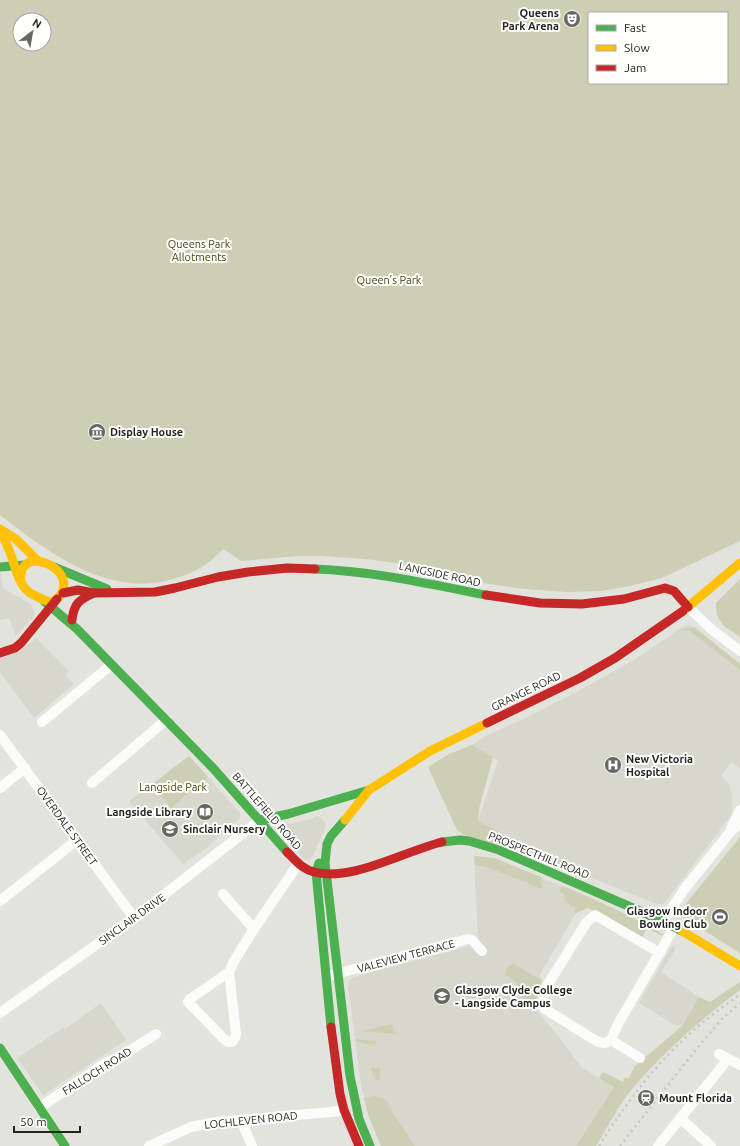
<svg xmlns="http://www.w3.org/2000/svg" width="740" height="1146" viewBox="0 0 740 1146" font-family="Ubuntu,sans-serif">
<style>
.built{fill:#d7d7cc}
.green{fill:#ceceb4;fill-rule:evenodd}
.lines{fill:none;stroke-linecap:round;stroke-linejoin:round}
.street{stroke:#fbfbfa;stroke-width:10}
.fast{stroke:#4caf50;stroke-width:9}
.slow{stroke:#ffc107;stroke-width:9}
.jam{stroke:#c62828;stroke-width:9}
.rail{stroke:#c5c5c4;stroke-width:2.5;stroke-dasharray:2 4;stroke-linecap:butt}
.labels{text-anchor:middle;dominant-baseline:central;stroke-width:4;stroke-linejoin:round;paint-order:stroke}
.poi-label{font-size:11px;font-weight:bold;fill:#242421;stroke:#fffffe;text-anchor:start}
.park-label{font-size:11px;fill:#454403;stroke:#fffffe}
.street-label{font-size:11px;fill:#242421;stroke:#fffffe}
</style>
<rect width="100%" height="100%" fill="#e3e3de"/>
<g class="built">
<polygon points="0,571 3,588 32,605 35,615 16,636 9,618 0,620"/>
<polygon points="688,625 694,627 740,664 740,768 731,762 721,776 729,785 732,795 732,814 666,901 662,904 657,904 596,880 533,853 502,847 503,834 478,821 498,761 472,745 487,735 528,717 584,688 637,658 678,630"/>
<polygon points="36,638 69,671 65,675 74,684 34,718 0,672 0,659 19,652"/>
<polygon points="208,777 240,813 240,818 205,849 183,864 129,801 151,785 171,808"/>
<polygon points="316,816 319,816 326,824 322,836 312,857 308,860 303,858 277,825 279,823 290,824 314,818"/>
<polygon points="474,856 494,858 586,896 540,974 532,1005 559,1037 582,1068 614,1087 576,1146 381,1146 369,1117 361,1084 348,986 349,981 354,977 465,947 478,939"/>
<polygon points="672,946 676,948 661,972 699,997 682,1026 675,1025 639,1003"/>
<polygon points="101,1003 126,1040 43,1095 17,1058 63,1028 65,1029"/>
</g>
<g class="green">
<path d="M0,0H740V541L662,578L630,586L602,591L567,592L524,589L489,584L418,566L366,559L321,556H298L241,561L223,549C210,563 196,572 177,578C111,600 50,554 0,515ZM589,13H727V83H589ZM20,20H44V44H20Z"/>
<path d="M740,579V637C725,626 715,623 716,603Z"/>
<polygon points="694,627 740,664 740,670 689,630 678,630"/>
<polygon points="472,745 493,757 479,809 478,821 503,834 502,847 464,835 457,830 428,767 449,754"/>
<polygon points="189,756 208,777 171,808 151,785"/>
<path d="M740,837V953L686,919C682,911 683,907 689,900Z"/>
<polygon points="474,856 494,858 541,877 542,889 490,868 475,865"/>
<path d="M563,886C597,900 631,916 663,934L662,936L647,928L641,939L588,908L576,913L574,912L576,908L566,902L564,894L559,891Z"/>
<polygon points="513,963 533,976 542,979 536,1007 532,1005 516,991 519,987 515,981 505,975 507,968"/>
<path d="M740,982V990C701,1019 664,1052 632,1089C618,1106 608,1127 596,1146H576L614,1087L599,1078L603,1072L623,1082L625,1077L628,1079L635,1066L682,1026L699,997L710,1002Z"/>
<polygon points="392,1024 396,1034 362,1031"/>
<polygon points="356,1039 376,1041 376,1044 366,1044 356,1041"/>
<polygon points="372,1067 375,1069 378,1067 380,1068 380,1078 377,1081 375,1079 371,1068"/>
<polygon points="375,1096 387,1100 391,1110 415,1146 381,1146 369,1117 364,1098"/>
</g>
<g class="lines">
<g class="street">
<polyline points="688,607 711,629 740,651"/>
<polyline points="42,722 111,665"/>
<polyline points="0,735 134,918"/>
<polyline points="92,783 166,720"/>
<polyline points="0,788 25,768"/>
<polyline points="731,829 740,810"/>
<polyline points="223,894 254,929"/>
<polyline points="0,901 77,840"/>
<polyline points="663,921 686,887 731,831 740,824"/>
<polyline points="660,953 595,915 586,923 545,989 541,1004 545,1009 598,1042 605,1043 611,1040 618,1024 675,926"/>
<polyline points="229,972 236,1034 235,1038 232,1042 228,1042 224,1039 188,1002 190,999 229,972 234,961 254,929 298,864"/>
<polyline points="332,975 468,939 472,940 482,951"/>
<polyline points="0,1013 134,918 260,820"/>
<polyline points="611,1040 640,1058"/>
<polyline points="719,1054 740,1065"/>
<polyline points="39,1108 107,1062 115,1060 156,1034"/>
<polyline points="680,1118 711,1146"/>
<polyline points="241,1120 252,1146"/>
<polyline points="149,1146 191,1127 216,1122 331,1112 344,1110"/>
<polyline points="658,1146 728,1059"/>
</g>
<g class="fast">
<polyline points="0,567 24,565"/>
<polyline points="54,567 107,589"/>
<path d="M315,569C373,571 429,584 486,595"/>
<polyline points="44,601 77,629 213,768 287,852"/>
<polyline points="260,820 288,814 369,790"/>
<polyline points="345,820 331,836 327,844 325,863 350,1076 359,1119 370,1146"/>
<polyline points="442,842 460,840 469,841 499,850 656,918 682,931"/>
<polyline points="319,863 316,872 331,1027"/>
<polyline points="0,1048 65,1146"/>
</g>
<g class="slow">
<polyline points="0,529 16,539 37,560"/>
<path d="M0,530C4,538 8,547 11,555C15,566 17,578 24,587C27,591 31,594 36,596C43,600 52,605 58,598C80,573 33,549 23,568C21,571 21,577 20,580"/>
<polyline points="683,611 740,563"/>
<polyline points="345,820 369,790 430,751 487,723"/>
<polyline points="682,931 740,966"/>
</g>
<g class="jam">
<polyline points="63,593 78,590 94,593 155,592 175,588 218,577 248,572 287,568 315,569"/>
<polyline points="486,595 540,603 582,604 624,599 665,588 674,591 688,607"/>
<path d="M72,620C74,603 79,600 94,593"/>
<polyline points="0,653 15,648 21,643 57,599"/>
<polyline points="487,723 580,678 615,658 683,611"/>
<path d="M287,852C295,860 302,869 314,872C351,882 405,851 442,842"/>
<polyline points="331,1027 340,1094 344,1110 359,1146"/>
</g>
<g class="rail">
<path d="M599,1146C626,1103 656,1063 694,1030C708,1017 725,1006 740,994"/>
<polyline points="620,1146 698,1047 722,1019 740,1003"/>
</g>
</g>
<defs>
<g id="theatre-disc" transform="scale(0.9)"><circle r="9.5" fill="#676763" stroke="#fffffe"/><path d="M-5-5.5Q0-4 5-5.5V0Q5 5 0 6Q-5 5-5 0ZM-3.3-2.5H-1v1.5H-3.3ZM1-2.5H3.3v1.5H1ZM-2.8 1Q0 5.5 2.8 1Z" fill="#fff"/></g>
<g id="museum-disc" transform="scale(0.9)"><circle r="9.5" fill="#676763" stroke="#fffffe"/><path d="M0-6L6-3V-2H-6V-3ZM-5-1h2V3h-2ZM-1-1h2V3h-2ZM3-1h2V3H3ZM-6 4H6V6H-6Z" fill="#fff"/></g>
<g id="hospital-disc" transform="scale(0.9)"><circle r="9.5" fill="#676763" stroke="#fffffe"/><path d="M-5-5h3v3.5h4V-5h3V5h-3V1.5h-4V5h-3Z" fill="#fff"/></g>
<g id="library-disc" transform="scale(0.9)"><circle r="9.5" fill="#676763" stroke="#fffffe"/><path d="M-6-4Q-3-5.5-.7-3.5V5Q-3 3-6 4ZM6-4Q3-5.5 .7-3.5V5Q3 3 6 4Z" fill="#fff"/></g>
<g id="school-disc" transform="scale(0.9)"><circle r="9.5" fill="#676763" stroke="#fffffe"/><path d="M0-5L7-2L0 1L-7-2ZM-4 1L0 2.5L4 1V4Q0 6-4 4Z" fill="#fff"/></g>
<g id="stadium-disc" transform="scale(0.9)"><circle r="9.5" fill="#676763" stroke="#fffffe"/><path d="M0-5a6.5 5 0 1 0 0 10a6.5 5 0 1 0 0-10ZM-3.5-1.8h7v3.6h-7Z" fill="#fff"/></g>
<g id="university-disc" transform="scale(0.9)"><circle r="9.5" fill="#676763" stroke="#fffffe"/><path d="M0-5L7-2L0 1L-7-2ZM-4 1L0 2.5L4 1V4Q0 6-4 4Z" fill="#fff"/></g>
<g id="station-disc" transform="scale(0.9)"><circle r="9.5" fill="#676763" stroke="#fffffe"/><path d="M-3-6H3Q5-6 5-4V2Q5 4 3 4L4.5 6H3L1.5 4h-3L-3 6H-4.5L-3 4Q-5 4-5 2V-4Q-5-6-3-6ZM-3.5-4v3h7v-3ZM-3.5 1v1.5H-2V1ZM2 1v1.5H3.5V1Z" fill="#fff"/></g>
</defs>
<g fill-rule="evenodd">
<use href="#theatre-disc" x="572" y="19"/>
<use href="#museum-disc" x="97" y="432"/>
<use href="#hospital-disc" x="613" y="765"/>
<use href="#library-disc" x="205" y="812"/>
<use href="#school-disc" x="170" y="829"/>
<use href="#stadium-disc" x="720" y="917"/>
<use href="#university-disc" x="442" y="996"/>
<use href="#station-disc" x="646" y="1098"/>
</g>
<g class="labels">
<g class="poi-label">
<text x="559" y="13" text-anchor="end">Queens<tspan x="559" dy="13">Park Arena</tspan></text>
<text x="110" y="432">Display House</text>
<text x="626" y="759">New Victoria<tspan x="626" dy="13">Hospital</tspan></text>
<text x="192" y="812" text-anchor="end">Langside Library</text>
<text x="183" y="829">Sinclair Nursery</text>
<text x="707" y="911" text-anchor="end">Glasgow Indoor<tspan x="707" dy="13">Bowling Club</tspan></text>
<text x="455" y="990">Glasgow Clyde College<tspan x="455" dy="13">- Langside Campus</tspan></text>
<text x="659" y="1098">Mount Florida</text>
</g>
<g class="park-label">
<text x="199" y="244">Queens Park<tspan x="199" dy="13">Allotments</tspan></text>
<text x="389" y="280">Queen's Park</text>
<text x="173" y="787">Langside Park</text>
</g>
<g class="street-label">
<text transform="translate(440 574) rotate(12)">LANGSIDE ROAD</text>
<text transform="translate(526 691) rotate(-26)">GRANGE ROAD</text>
<text transform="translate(267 811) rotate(49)">BATTLEFIELD ROAD</text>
<text transform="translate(67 826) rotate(54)">OVERDALE STREET</text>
<text transform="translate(539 855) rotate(22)">PROSPECTHILL ROAD</text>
<text transform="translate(132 919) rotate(-36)">SINCLAIR DRIVE</text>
<text transform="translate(406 956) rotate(-15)">VALEVIEW TERRACE</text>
<text transform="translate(97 1071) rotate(-32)">FALLOCH ROAD</text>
<text transform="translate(251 1120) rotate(-6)">LOCHLEVEN ROAD</text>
</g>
</g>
<rect x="588" y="12" width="140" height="72" fill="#fffffe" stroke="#a7a7a6"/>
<rect x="596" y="25" width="20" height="6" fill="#4caf50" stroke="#a7a7a6"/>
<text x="624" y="32" font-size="12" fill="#242421">Fast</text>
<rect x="596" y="45" width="20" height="6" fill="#ffc107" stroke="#a7a7a6"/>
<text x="624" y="52" font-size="12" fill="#242421">Slow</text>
<rect x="596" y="65" width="20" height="6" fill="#c62828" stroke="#a7a7a6"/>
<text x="624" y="72" font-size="12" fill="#242421">Jam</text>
<g transform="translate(32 32) rotate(31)"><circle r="19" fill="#fffffe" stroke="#a7a7a6"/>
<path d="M0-3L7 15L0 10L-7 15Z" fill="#676763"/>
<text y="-6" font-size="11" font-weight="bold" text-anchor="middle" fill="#242421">N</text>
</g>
<path d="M14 1126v6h66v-6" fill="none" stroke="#242421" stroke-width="2"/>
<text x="20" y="1126" font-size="12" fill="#242421" stroke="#fffffe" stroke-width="3" paint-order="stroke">50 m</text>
</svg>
